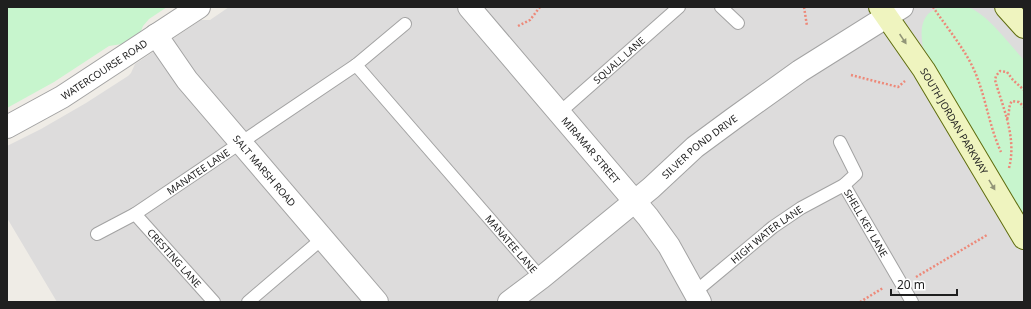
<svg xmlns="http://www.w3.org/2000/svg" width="1031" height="309" viewBox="0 0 1031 309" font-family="'Noto Sans',sans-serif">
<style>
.residential{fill:#dddcdc}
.park{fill:#c7f5cd}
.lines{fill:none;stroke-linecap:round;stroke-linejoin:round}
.lane-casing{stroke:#a3a3a3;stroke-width:14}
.street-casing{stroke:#a3a3a3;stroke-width:24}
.secondary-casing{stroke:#5f6d0f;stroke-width:24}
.path{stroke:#ed8979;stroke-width:2.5;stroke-dasharray:2 2;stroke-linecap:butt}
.lane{stroke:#fff;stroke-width:12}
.street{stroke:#fff;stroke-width:22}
.secondary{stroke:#eff4bf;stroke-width:22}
.oneway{fill:#919477}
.labels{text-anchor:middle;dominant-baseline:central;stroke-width:4;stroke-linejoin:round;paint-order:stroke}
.street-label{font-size:10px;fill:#1f1f1f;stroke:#fff}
</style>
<rect width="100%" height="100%" fill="#efece6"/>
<polygon class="residential" points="229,7 1024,7 1024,302 57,302 7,218 7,146 41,129 86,103 128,76 131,73 135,64 201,20 210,20"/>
<g class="park">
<polygon points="7,7 167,7 149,19 143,26 141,31 122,44 109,46 54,82 7,108"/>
<path d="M939,7C948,7 959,5 967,7C985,11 1011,46 1024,60V217L923,47C921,37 920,23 928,14C931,11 936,9 939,7Z"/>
</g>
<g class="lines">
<g class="lane-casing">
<g id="lane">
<polyline points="721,7 738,23"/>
<path id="s1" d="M356,65L541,278"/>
<path id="s2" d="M559,113L679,7"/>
<path id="s3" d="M844,185L912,302"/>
<path id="s4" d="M135,214L214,302"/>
<path id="s5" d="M97,234L135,214L356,65L405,24"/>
<path id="s6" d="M695,292L773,227L801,208L844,185L856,174L840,142"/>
<polyline points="248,302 323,238"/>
</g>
</g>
<g class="street-casing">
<g id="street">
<path id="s7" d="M469,7L648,217L669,246L700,302"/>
<path id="s8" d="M156,35L187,80L377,302"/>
<path id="s9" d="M7,127L62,97L199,7"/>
<path id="s10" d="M509,302L541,278L651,188L695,147L733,119L800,71L902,7"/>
</g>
</g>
<g class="secondary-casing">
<g id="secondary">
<path id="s11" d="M880,7L924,70L1024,238"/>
<polyline points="1006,7 1024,27"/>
</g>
</g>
<g class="path">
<polyline points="804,7 807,26"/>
<path d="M933,7C947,28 965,49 975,72C986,98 989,126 1001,152"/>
<polyline points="518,26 530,20 540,7"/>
<polyline points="851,75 898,87 905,81"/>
<path d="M1007,119C1010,113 1008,106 1012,101L1019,102L1024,107"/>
<path d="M1009,168C1017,138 1003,108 995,80L996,76L1000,71L1007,72L1013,80L1024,90"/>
<polyline points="916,277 987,235"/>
<polyline points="860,302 883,288"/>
</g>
<use href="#lane" class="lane"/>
<use href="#street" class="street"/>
<use href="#secondary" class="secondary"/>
</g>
<defs><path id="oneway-solid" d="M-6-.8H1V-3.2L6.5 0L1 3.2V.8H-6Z"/></defs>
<g class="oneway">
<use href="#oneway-solid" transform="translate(903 39) rotate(56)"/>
<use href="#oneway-solid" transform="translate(992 185) rotate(59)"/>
</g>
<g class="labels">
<g class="street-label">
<text stroke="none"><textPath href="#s2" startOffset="80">SQUALL LANE</textPath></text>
<text stroke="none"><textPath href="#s9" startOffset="113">WATERCOURSE ROAD</textPath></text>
<text stroke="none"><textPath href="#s11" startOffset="136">SOUTH JORDAN PARKWAY</textPath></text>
<text stroke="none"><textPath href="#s10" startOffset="246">SILVER POND DRIVE</textPath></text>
<text stroke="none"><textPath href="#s7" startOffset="188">MIRAMAR STREET</textPath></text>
<text stroke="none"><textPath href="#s8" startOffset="174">SALT MARSH ROAD</textPath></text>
<text stroke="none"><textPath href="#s5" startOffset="119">MANATEE LANE</textPath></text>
<text stroke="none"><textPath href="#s3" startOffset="44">SHELL KEY LANE</textPath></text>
<text stroke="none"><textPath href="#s6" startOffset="92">HIGH WATER LANE</textPath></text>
<text stroke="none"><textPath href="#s1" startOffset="237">MANATEE LANE</textPath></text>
<text stroke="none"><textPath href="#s4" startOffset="59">CRESTING LANE</textPath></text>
</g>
</g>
<rect width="1031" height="309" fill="none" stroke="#1f1f1f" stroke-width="16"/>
<path d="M891 289v6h66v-6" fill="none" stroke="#1f1f1f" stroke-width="2"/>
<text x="897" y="289" font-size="12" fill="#1f1f1f" stroke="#ffffff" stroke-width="3" paint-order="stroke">20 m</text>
</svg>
